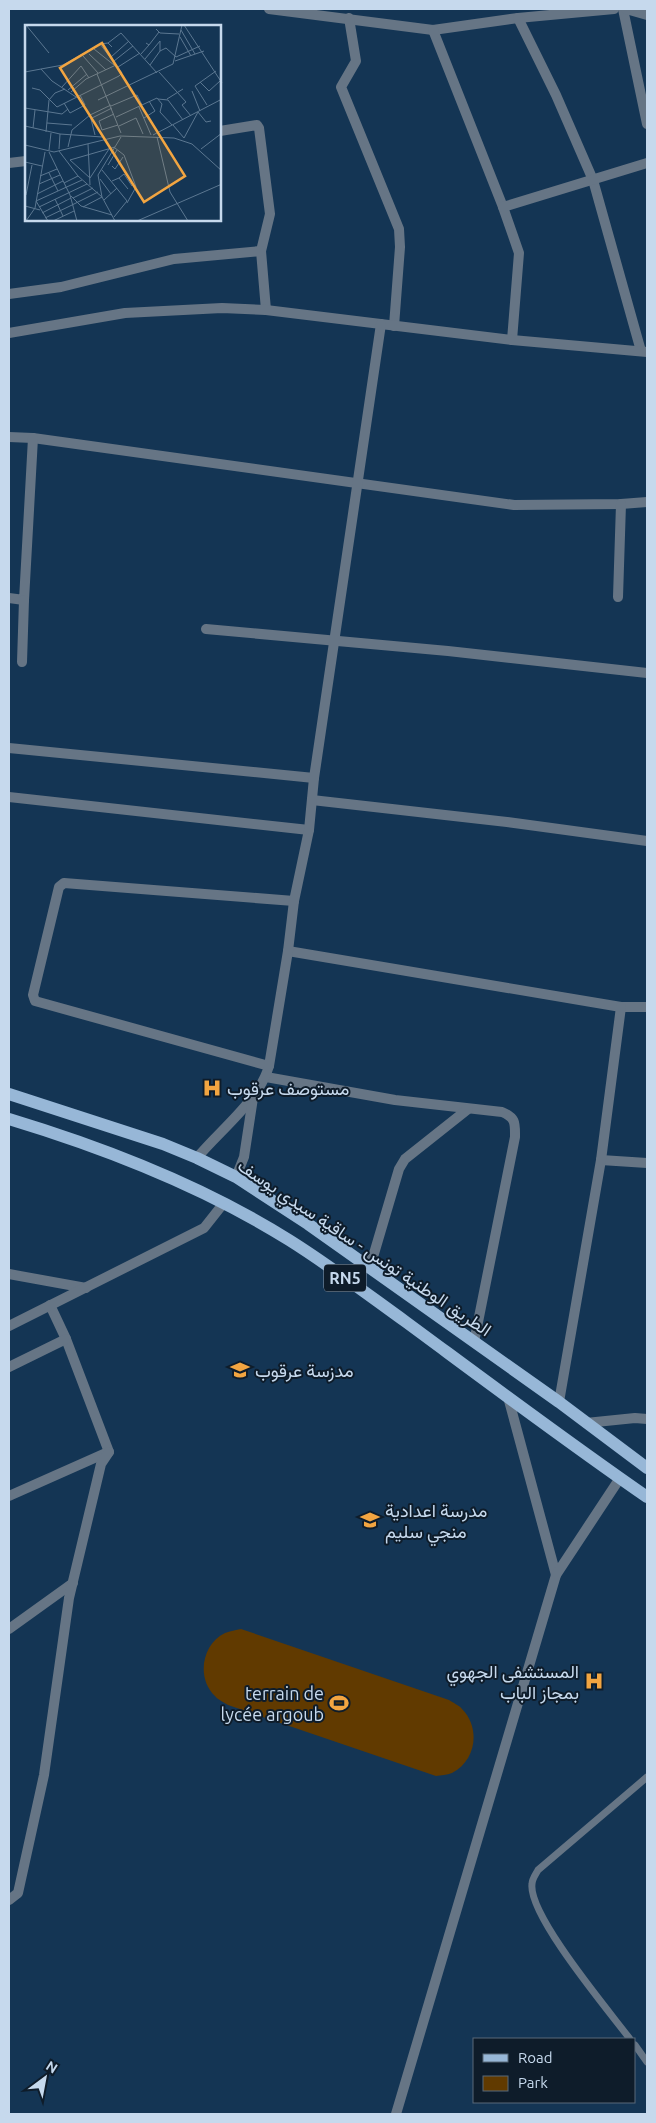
<svg xmlns="http://www.w3.org/2000/svg" width="656" height="2123" viewBox="0 0 656 2123" font-family="Ubuntu,Vazirmatn,sans-serif">
<style>
.green{fill:#613a00}
.lines{fill:none;stroke-linecap:round;stroke-linejoin:round}
.lane{stroke:#667585;stroke-width:7}
.street{stroke:#667585;stroke-width:10}
.primary{stroke:#97b7d7;stroke-width:12}
.labels{text-anchor:middle;dominant-baseline:central;stroke-width:4;stroke-linejoin:round;paint-order:stroke}
.shield{fill:#0e1c2a;stroke:#8fa0b2;stroke-width:1}
.shield-label{font-size:16px;font-weight:bold;fill:#c6d9ed}
.poi-label{font-size:18px;fill:#c6d9ed;stroke:#0e1c2a;text-anchor:start}
.street-label{font-size:18px;fill:#c6d9ed;stroke:#0e1c2a}
.inset-road{fill:none;stroke:#5b7791;stroke-width:1}
.view{fill:#f2a541;fill-opacity:0.15;stroke:#f2a541;stroke-width:2.5}
.inset-edge{fill:none;stroke:#c6d9ed;stroke-width:2.5}
</style>
<rect width="100%" height="100%" fill="#143554"/>
<path class="green" d="M241,1629L449,1700C453,1703 459,1705 462,1709C481,1728 476,1761 452,1773C447,1775 441,1775 436,1776L228,1705C224,1702 218,1700 215,1696C196,1678 202,1644 225,1633C230,1631 236,1630 241,1629Z"/>
<g class="lines">
<g class="lane">
<path d="M630,2039C609,2011 528,1915 532,1884C532,1879 536,1874 538,1870L647,1777"/>
<polyline points="635,2045 647,2062"/>
</g>
<g class="street">
<polyline points="269,9 433,30 518,18 614,9"/>
<polyline points="623,9 647,124"/>
<polyline points="626,9 647,15"/>
<polyline points="349,18 356,61 341,87 399,229 400,247 394,326"/>
<polyline points="518,18 556,95 593,180 641,351"/>
<polyline points="433,30 503,207 519,253 512,340"/>
<polyline points="220,131 257,125 259,128 270,214 261,251 266,310"/>
<polyline points="9,163 26,161"/>
<polyline points="503,207 647,163"/>
<polyline points="9,294 61,287 174,259 261,251"/>
<polyline points="9,333 125,313 222,308 266,310 512,340 647,352"/>
<polyline points="9,437 33,438 514,505 621,504 647,502"/>
<polyline points="618,597 621,504"/>
<polyline points="9,598 24,600 33,438"/>
<polyline points="206,629 448,651 647,673"/>
<polyline points="22,662 24,600"/>
<polyline points="9,748 314,778"/>
<polyline points="9,797 309,830"/>
<polyline points="312,800 507,822 647,841"/>
<polyline points="288,951 621,1007 647,1007"/>
<polyline points="269,1066 35,1001 33,995 59,887 64,883 294,901"/>
<path d="M266,1077L395,1100L502,1112C516,1118 515,1123 515,1137L474,1342"/>
<path d="M197,1158C220,1130 259,1101 269,1066L288,951L294,901L309,830L314,778L381,324"/>
<polyline points="601,1160 647,1163"/>
<polyline points="236,1177 244,1157 253,1098"/>
<polyline points="366,1266 373,1257 399,1169 405,1159 468,1109"/>
<polyline points="9,1274 86,1288"/>
<polyline points="50,1305 66,1339 109,1452"/>
<polyline points="9,1326 204,1228 223,1204"/>
<polyline points="9,1367 66,1339"/>
<polyline points="508,1397 556,1575"/>
<polyline points="559,1402 601,1160 621,1007"/>
<polyline points="586,1423 635,1418 647,1419"/>
<polyline points="9,1496 108,1452"/>
<polyline points="9,1629 73,1583"/>
<polyline points="9,1900 18,1893 44,1775 69,1598 101,1464 109,1452"/>
<polyline points="396,2114 556,1575 620,1478"/>
</g>
<g class="primary">
<polyline points="9,1094 163,1144 197,1158 236,1177 308,1224 559,1402 647,1468"/>
<path d="M9,1119C105,1148 203,1186 289,1240C329,1265 367,1294 406,1322C486,1381 566,1441 647,1497"/>
</g>
</g>
<defs>
<g id="hospital-bare" transform="scale(1.5)"><path d="M-5-5h3v3.5h4V-5h3V5h-3V1.5h-4V5h-3Z" fill="#f2a541" stroke="#0e1c2a" stroke-width="2.5" paint-order="stroke"/></g>
<g id="school-bare" transform="scale(1.5)"><path d="M0-5L7-2L0 1L-7-2ZM-4 1L0 2.5L4 1V4Q0 6-4 4Z" fill="#f2a541" stroke="#0e1c2a" stroke-width="2.5" paint-order="stroke"/></g>
<g id="stadium-bare" transform="scale(1.5)"><path d="M0-5a6.5 5 0 1 0 0 10a6.5 5 0 1 0 0-10ZM-3.5-1.8h7v3.6h-7Z" fill="#f2a541" stroke="#0e1c2a" stroke-width="2.5" paint-order="stroke"/></g>
</defs>
<g fill-rule="evenodd">
<use href="#hospital-bare" x="212" y="1088"/>
<use href="#school-bare" x="240" y="1370"/>
<use href="#school-bare" x="370" y="1520"/>
<use href="#hospital-bare" x="594" y="1681"/>
<use href="#stadium-bare" x="339" y="1703"/>
</g>
<g class="labels">
<rect class="shield" x="324" y="1264.5" width="42" height="27" rx="4"/>
<g class="shield-label">
<text x="345" y="1278">RN5</text>
</g>
<g class="poi-label">
<text x="227" y="1088">مستوصف عرقوب</text>
<text x="255" y="1370">مدزسة عرقوب</text>
<text x="385" y="1510">مدرسة اعدادية<tspan x="385" dy="21">منجي سليم</tspan></text>
<text x="579" y="1671" text-anchor="end">المستشفى الجهوي<tspan x="579" dy="21">بمجاز الباب</tspan></text>
<text x="324" y="1693" text-anchor="end">terrain de<tspan x="324" dy="21">lycée argoub</tspan></text>
</g>
<g class="street-label">
<text transform="translate(365 1247) rotate(34)">الطريق الوطنية تونس - ساقية سيدي يوسف</text>
</g>
</g>
<g transform="translate(25 25)">
<rect width="196" height="196" fill="#143554"/>
<path class="inset-road" d="M1,0L24,28M159,0L197,58M131,4L135,8L154,9M156,5L170,29M155,12L166,31M83,18L96,8L132,48M124,20L134,7M69,24L89,40M135,26L141,23L151,32L175,21M64,29L81,45M116,29L124,20L121,18M58,31L73,48M86,32L104,16M120,34L135,16V26L125,40M89,36L108,21M150,36L179,26M93,42L115,28M16,44L38,40L75,19L83,18L87,22M0,47L16,44L27,56L51,72M134,47L161,77L157,80L166,91M72,49L96,108M175,57L184,66L195,56M37,62L56,41L64,53M7,63L15,65L32,82L94,51L97,48L91,40M43,65L62,49M167,66L175,86M46,67L61,54L91,40L75,19M133,74L143,75L158,95M142,74L158,64M73,75L148,39L157,0M39,78L45,88L60,80L55,70M182,80L170,61L191,46M86,81L112,70L117,80M114,82L126,110M0,83L37,89L43,84M89,89L74,96L77,105L93,100M91,92L132,73L137,79L135,87L147,100M67,93L87,83M119,93L130,86L124,76M66,94L70,110M22,98L47,100M148,100L159,113L173,87L181,97L186,96M0,101L35,109L77,112M94,101L111,93L118,109M8,103L10,85M21,107L24,75L30,68L40,64M128,110L197,74M132,112L145,167L163,196M63,119L65,160M0,120L29,127L95,111L149,113L167,119L197,146M43,122L47,105L65,90L86,80M90,123L99,130L111,162L102,178M34,124L35,109M176,124L197,108M24,125L26,108M34,126L53,151L77,172L90,196M24,127L45,170L52,196M45,135L65,153L84,124M45,135L90,122M0,137L17,141M83,140L92,125M87,141L90,144L98,132M77,145L102,176L89,192M24,148L33,166M15,151L32,144M94,153L99,149L107,161M75,154L86,169M87,156L94,153L103,164M39,158L53,151M14,159L35,150M12,169L38,156M1,170L7,140M46,171L56,181L87,190M48,173L68,163M30,174L38,191M79,175L92,163M47,180L73,167M0,181L15,185M14,182L62,159M58,182L77,172L73,150L96,112M17,188L46,173M20,193L47,180M1,196L10,183L20,127M23,196L11,176L57,155M28,196L49,186M112,196L197,159"/>
<path class="view" d="M77,18L160,151L119,177L35,43Z"/>
<rect width="196" height="196" class="inset-edge"/>
</g>
<rect width="656" height="2123" fill="none" stroke="#c6d9ed" stroke-width="20"/>
<rect x="473" y="2038" width="162" height="65" fill="#0e1c2a" stroke="#586878"/>
<rect x="483" y="2054" width="25" height="8" fill="#97b7d7" stroke="#586878"/>
<text x="518" y="2063" font-size="15" fill="#c6d9ed">Road</text>
<rect x="483" y="2076" width="25" height="15" fill="#613a00" stroke="#586878"/>
<text x="518" y="2088" font-size="15" fill="#c6d9ed">Park</text>
<g transform="translate(45 2078) rotate(32)" stroke="#0e1c2a" stroke-width="4" paint-order="stroke">
<path d="M0-4L9 19L0 12L-9 19Z" fill="#c6d9ed"/>
<text y="-8" font-size="14" font-weight="bold" text-anchor="middle" fill="#c6d9ed">N</text>
</g>
</svg>
